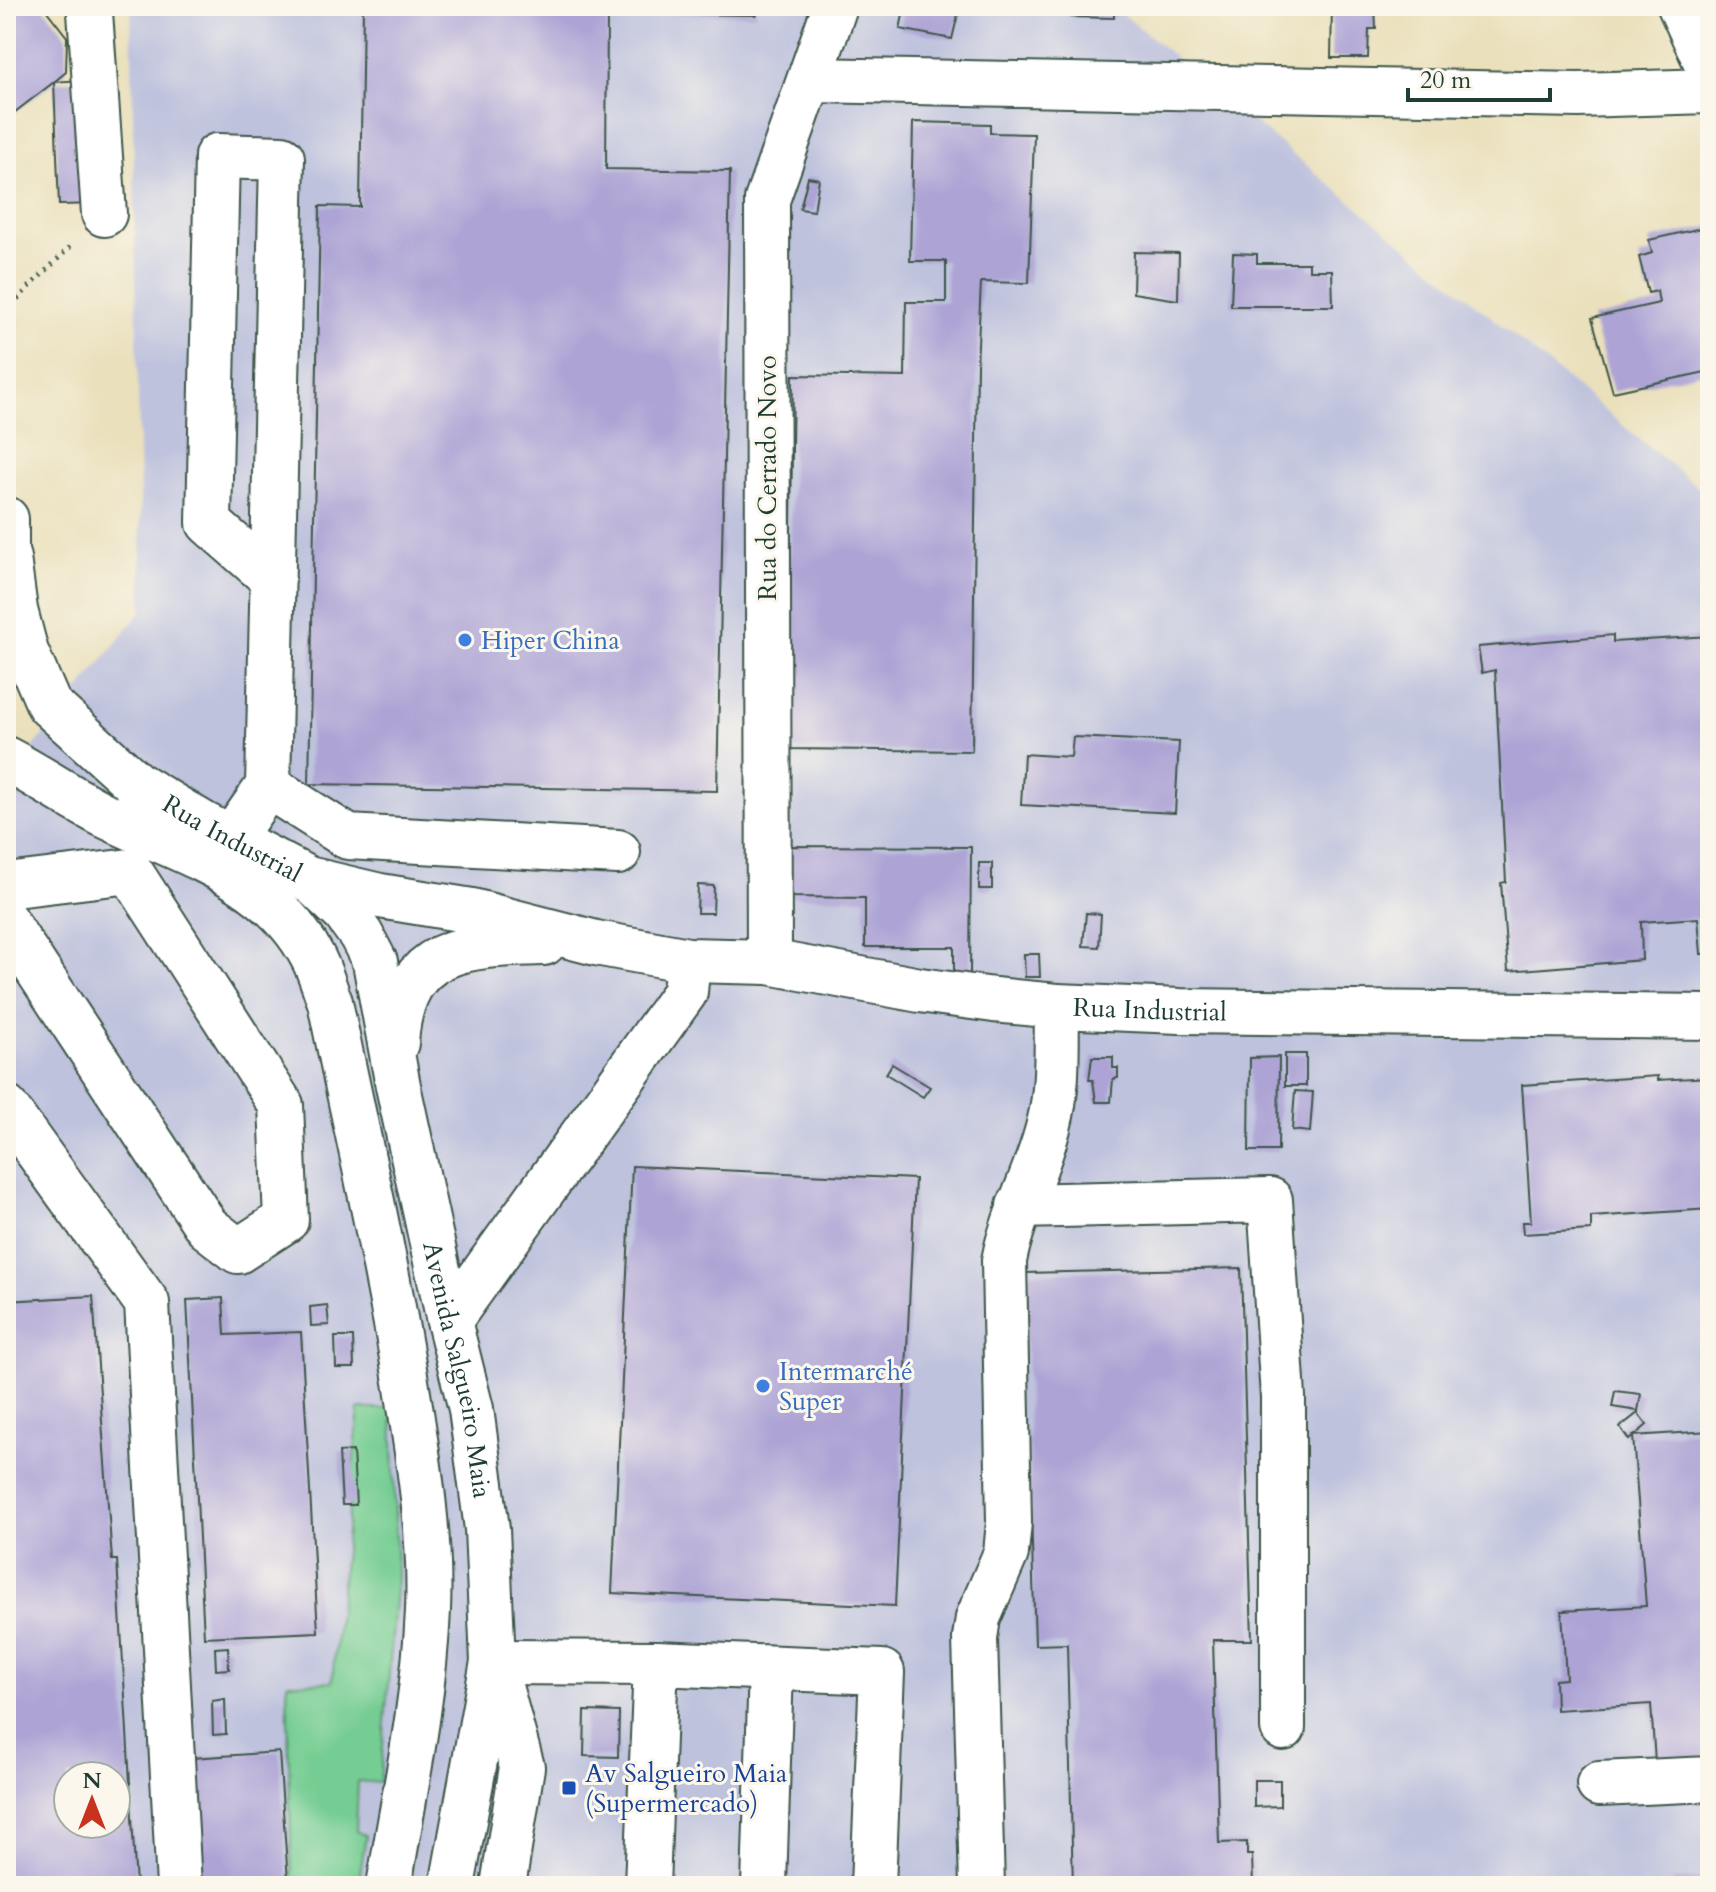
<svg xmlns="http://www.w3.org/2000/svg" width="1716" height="1892" viewBox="0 0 1716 1892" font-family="Cardo,serif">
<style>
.industrial{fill:#bec2dd;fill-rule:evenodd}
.green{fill:#76cd93;stroke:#4a8564;stroke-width:2}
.building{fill:#ada4d5;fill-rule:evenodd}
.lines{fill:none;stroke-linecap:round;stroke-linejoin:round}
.minor-casing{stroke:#3d5548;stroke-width:48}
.path{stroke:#3d5548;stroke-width:5;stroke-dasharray:2 6;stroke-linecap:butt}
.minor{stroke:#fff;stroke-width:44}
.shop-dot{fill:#3f7fe0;stroke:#fbf7ec;stroke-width:3}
.transit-dot{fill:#1a4fb4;stroke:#fbf7ec;stroke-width:3}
.labels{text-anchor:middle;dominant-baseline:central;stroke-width:6;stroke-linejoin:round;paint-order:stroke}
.street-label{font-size:26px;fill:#1f3d34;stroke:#fbf7ec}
.shop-label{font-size:26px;fill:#366cbe;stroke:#fbf7ec;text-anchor:start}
.transit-label{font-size:26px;fill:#164399;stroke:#fbf7ec;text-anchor:start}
</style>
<rect width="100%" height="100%" fill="#fbf7ec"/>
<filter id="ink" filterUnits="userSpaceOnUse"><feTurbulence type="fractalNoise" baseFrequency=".0125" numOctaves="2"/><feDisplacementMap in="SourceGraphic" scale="16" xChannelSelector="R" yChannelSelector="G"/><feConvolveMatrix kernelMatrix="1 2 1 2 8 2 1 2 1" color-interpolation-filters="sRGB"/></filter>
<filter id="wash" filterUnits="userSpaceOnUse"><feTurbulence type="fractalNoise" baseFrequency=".006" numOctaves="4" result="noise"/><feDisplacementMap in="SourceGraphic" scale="32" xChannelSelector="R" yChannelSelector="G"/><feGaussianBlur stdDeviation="1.8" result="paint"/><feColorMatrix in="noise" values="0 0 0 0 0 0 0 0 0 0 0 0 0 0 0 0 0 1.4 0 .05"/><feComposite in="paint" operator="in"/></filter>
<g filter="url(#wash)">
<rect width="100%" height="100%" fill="#eae0bc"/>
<path class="industrial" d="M131,6H1113L1710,497V1886H6V782L142,610ZM68,1776H116V1824H68Z"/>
<polygon class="green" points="359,1409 392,1409 397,1576 380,1783 358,1781 356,1831 366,1836 358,1886 292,1886 287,1683 332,1682"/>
<g id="blocks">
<g class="building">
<polygon points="6,6 43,6 67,37 66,72 54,82 93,79 95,204 59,205 54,82 6,119"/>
<polygon points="363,6 756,6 756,15 607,13 606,169 730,171 717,791 309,784 320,206 360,207 360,204"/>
<polygon points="905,6 960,6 952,39 900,29"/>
<polygon points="1070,6 1114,6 1114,18 1070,17"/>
<polygon points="1332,6 1375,6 1376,29 1369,29 1368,58 1331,58"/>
<polygon points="913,122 990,124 990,133 1034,134 1029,283 981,282 977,365 972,751 788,749 793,375 905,377 906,302 946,302 946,261 910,261"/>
<polygon points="808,177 819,179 814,211 800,209"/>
<polygon points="1710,226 1710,371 1613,392 1592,318 1659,303 1657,291 1648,293 1639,257 1652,253 1649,240"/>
<polygon points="1134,252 1179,253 1178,300 1133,293"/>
<polygon points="1233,253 1257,254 1257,263 1309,263 1309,270 1332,270 1333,306 1231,306"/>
<polygon points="1613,635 1613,642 1710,636 1710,954 1701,954 1698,918 1641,922 1642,960 1508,971 1501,883 1506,882 1495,670 1482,673 1478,647"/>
<polygon points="1073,737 1179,742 1175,813 1021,805 1024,754 1071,757"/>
<polygon points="786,846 971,847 970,975 954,975 954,947 865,947 865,898 791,897"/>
<rect x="979" y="863" width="13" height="26"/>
<polygon points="698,885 714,886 713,913 697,913"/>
<polygon points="1086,913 1101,914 1099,947 1083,946"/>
<polygon points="1024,954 1039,954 1040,977 1025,977"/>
<rect x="1285" y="1054" width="21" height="32"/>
<polygon points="1092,1057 1113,1057 1113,1068 1118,1068 1118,1078 1113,1079 1111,1102 1096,1102 1093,1080 1089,1080"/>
<polygon points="1279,1057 1278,1151 1249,1151 1250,1058"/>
<polygon points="892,1064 930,1087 923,1097 886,1074"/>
<polygon points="1658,1076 1658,1080 1710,1077 1710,1209 1591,1217 1591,1230 1523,1234 1522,1222 1531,1222 1522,1085"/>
<polygon points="1295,1091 1313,1092 1310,1132 1292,1130"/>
<polygon points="632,1166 915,1179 895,1606 612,1593"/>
<polygon points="1241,1268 1252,1640 1213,1640 1219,1843 1247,1842 1247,1855 1252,1855 1253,1886 1073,1886 1067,1644 1035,1645 1024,1273"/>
<path d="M93,1296L112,1560H117L136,1886H6V1301ZM68,1776H116V1824H68Z"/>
<polygon points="223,1298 225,1335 301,1332 318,1632 204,1637 187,1300"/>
<polygon points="327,1305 329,1325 311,1326 310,1307"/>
<polygon points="335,1337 353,1337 354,1368 336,1368"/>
<polygon points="1615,1391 1641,1394 1638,1411 1612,1407"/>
<polygon points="1638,1413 1647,1425 1629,1440 1620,1427"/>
<polygon points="1710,1431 1710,1758 1655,1762 1651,1704 1556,1710 1555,1680 1566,1679 1562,1611 1646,1606 1633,1436"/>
<polygon points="353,1451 356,1505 342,1505 339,1452"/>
<polygon points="228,1647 229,1669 216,1670 215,1648"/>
<polygon points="225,1699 226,1734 213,1735 212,1701"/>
<polygon points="585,1711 619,1712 618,1757 584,1756"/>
<polygon points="279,1752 288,1881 200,1886 192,1758"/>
<polygon points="1254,1780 1280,1780 1280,1806 1254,1807"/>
<polygon points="1705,1874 1710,1874 1710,1886 1673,1886 1673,1880 1705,1878"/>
</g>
</g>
</g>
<g filter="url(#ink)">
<use href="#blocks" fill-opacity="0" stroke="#3d5548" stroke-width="2"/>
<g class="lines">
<g class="minor-casing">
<g id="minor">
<polyline points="1680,6 1710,71"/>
<polyline points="90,12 104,214"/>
<polyline points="811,80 1578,95 1710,91"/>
<polyline points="6,519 6,568"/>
<path id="s1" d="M8,558L15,610L26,652L49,705L135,783L205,825L308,879L380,896L472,911L596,943L688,960L769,962L920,990L994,1000L1057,1006L1180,1011L1710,1017"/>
<path d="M6,759C39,776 69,797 102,814C179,852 269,874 312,956C320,970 324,987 330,1002C357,1134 388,1266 409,1400C420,1469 431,1540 428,1610C424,1703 404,1795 389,1886"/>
<polyline points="268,786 348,837 618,852"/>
<polyline points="215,862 268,786 282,158 217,156 209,523 273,579"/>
<path id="s2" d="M310,880L345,913L361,935L375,962L398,1086L449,1321L471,1409L487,1529L493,1662L452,1886"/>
<polyline points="6,886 130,871 281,1105 286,1220 238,1251 207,1227 6,922"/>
<polyline points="769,962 767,200 835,6"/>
<path d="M396,1043C402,946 464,945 544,943"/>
<polyline points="6,1108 147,1303 179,1886"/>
<polyline points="1019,1206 1270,1200 1283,1397 1283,1728"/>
<polyline points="449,1321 685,992 688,960"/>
<polyline points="493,1662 656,1663 882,1672 873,1886"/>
<polyline points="496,1672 522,1767 503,1886"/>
<polyline points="1599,1784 1710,1779"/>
<polyline points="647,1886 656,1663"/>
<polyline points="764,1886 771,1668"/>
<path d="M982,1886L975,1638L978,1618L1006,1553L1009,1522L1004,1261C1013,1213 1038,1171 1049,1124C1059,1086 1056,1045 1057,1006"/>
</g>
</g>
<polyline class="path" points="6,310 72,245"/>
<use href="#minor" class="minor"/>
</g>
</g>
<g class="shop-dot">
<circle cx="465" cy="640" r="8"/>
<circle cx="763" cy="1386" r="8"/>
</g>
<rect class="transit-dot" x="561" y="1780" width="16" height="16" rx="4"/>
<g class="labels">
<g class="street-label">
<text transform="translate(767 478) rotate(-90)">Rua do Cerrado Novo</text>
<text stroke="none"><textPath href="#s1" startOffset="382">Rua Industrial</textPath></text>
<text stroke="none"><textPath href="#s1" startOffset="1322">Rua Industrial</textPath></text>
<text stroke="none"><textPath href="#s2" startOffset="522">Avenida Salgueiro Maia</textPath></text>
</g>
<g class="shop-label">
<text x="481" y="640">Hiper China</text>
<text x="779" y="1371">Intermarché<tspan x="779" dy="30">Super</tspan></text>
</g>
<g class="transit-label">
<text x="585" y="1773">Av Salgueiro Maia<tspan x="585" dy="30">(Supermercado)</tspan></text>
</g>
</g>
<rect width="1716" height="1892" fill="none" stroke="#fbf7ec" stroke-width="32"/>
<g transform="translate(92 1800)"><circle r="38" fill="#fbf7ec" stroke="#a3ada2" stroke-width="2"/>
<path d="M0-6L14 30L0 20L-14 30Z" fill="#c8321e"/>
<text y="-12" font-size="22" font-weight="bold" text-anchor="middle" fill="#1f3d34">N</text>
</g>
<path d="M1408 88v12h142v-12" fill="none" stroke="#1f3d34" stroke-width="4"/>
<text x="1420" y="88" font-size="24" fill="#1f3d34" stroke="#fbf7ec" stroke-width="6" paint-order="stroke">20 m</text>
</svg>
